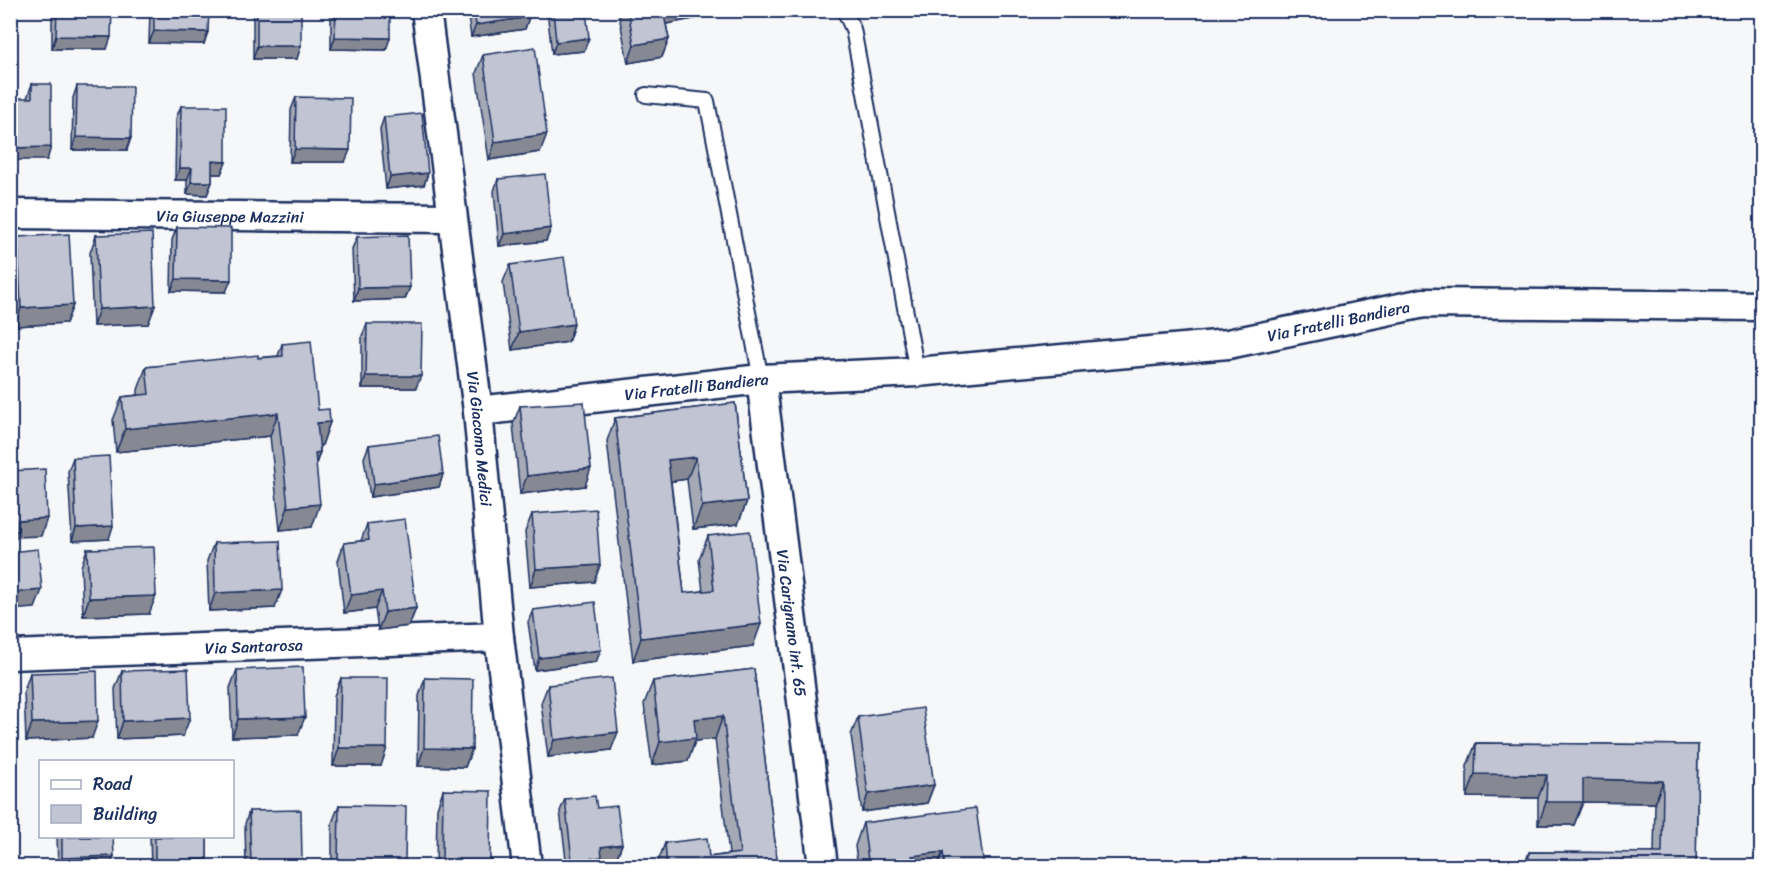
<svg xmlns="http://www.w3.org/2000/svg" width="1772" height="877" viewBox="0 0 1772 877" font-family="Sriracha,sans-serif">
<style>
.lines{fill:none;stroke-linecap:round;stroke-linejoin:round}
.service-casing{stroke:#1b2f5e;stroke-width:18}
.minor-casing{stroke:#1b2f5e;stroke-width:33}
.service{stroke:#fff;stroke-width:14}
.minor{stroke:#fff;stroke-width:28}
.wall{fill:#a5a9b5;stroke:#1b2f5e;stroke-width:1.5}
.shaded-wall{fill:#868994;stroke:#1b2f5e;stroke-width:1.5}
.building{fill:#c0c4d3;stroke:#1b2f5e;stroke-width:1.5}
.labels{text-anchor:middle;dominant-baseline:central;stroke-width:4.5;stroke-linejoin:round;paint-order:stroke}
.street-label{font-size:16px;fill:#1b2f5e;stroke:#fff}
</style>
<rect width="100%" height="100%" fill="#f6f7f9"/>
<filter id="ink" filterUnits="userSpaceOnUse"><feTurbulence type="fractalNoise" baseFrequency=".0167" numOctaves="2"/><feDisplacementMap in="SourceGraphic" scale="12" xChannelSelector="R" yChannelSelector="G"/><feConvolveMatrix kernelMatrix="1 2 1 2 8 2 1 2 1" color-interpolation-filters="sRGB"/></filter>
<g filter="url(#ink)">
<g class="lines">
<g class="service-casing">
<g id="service">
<polyline points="844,10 853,29 917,372"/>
<polyline points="646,95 707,101 761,379"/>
</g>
</g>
<g class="minor-casing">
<g id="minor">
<path id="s1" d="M426,10L478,411L499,637L527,866"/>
<path id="s2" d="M10,214L451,218"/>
<path id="s3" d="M761,379L823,866"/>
<path id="s4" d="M478,411L761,379L917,372L1228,344L1424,303L1762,306"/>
<path id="s5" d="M10,655L499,637"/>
</g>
</g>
<use href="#service" class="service"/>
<use href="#minor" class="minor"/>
</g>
<g class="wall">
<polygon points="52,10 112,10 107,49 52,49"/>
<polygon points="150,10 209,10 204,44 149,43"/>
<polygon points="253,10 301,10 297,59 253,59"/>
<polygon points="331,10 390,10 386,50 331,49"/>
<polygon points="467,10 528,10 529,17 525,29 471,37"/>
<polygon points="547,10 586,10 584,51 552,54"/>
<polygon points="618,10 701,10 698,18 666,24 669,39 662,57 628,63"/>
<polygon points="483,55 540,152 489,160 476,73"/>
<polygon points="32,84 47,160 27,98"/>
<polygon points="77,86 127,150 72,150 73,98"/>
<polygon points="296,97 345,162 290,162 291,110"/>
<polygon points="181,106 226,162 221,174 212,174 212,182 207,195 187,194 187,180 175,180 176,118"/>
<polygon points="384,117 428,173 424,185 386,189 380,129"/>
<polygon points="498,179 551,228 546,241 499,246 494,191"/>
<polygon points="177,227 226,292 171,291 172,240"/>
<polygon points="96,235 155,306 148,324 93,326 90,253"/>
<polygon points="18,237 73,305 66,323 15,326 12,254"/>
<polygon points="357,237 410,287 405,299 354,301 352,249"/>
<polygon points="510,265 574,324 568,342 512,350 503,282"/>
<polygon points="367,324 416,388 362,388 362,336"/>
<polygon points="282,344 318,410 330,422 322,445 320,445 320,452 316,464 312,527 280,530 270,436 116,452 113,420 122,397 138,395 138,390 146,367 278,356"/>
<polygon points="735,403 747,501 738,524 693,529 687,479 671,481 684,593 703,591 699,559 708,536 753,646 633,661 607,441 615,418"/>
<polygon points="520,406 585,486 520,494 513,424"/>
<polygon points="369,445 443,474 439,487 370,497 364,458"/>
<polygon points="73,458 109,539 72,541 68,471"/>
<polygon points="532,514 600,565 594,582 530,587 525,532"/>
<polygon points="367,524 416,608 409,626 378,630 375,609 344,613 338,561 344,543 361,541"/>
<polygon points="214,543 275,608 209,611 207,561"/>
<polygon points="87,549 149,614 83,616 81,567"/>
<polygon points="533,610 596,662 535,670 528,622"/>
<polygon points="754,669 778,867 656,867 665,843 709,857 729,854 715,739 695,741 688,761 652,765 644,704 653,681"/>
<polygon points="237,670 298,735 232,737 230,688"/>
<polygon points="122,671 183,736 117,739 115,689"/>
<polygon points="30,673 92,738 26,741 24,691"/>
<polygon points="341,678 381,766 333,766 334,696"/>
<polygon points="425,678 472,749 465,767 418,766 419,696"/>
<polygon points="548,685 611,750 548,757 541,703"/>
<polygon points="858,717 934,785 927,803 862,812 851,735"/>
<polygon points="1476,743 1698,745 1696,867 1524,867 1529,852 1654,853 1655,803 1583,802 1574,825 1538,825 1538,798 1467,797 1467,766"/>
<polygon points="443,790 490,861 488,867 436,867 437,808"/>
<polygon points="565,799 597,808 622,844 617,857 601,858 598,867 567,867 560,811"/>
<polygon points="339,805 405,862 403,867 332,867 332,823"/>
<polygon points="249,811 300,867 246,867 245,824"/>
<polygon points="863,823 984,867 858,867 855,846"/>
<polygon points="57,837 113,837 110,867 58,867"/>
<polygon points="150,837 207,837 207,859 205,867 151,867"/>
</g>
<g class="shaded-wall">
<polygon points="662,10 701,10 698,18 656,26"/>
<polygon points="529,17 525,29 471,37 476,25"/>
<polygon points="154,31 208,32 204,44 149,43"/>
<polygon points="56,36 111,37 107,49 52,49"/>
<polygon points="335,37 390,38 386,50 331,49"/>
<polygon points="589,38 584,51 552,54 556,42"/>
<polygon points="669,39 662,57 628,63 634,45"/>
<polygon points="257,46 301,46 297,59 253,59"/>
<polygon points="547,134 540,152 489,160 495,142"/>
<polygon points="76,137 131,138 127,150 72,150"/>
<polygon points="51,147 47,160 10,160 10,148"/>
<polygon points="295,149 350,150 345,162 290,162"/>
<polygon points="212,161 226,162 221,174 208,174"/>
<polygon points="180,168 192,168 187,180 175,180"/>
<polygon points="428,173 424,185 386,189 390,177"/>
<polygon points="191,182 212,182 207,195 187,194"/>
<polygon points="551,228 546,241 499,246 504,234"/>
<polygon points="176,279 231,280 226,292 171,291"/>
<polygon points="410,287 405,299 354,301 358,288"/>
<polygon points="73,305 66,323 15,326 21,308"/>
<polygon points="155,306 148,324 93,326 99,309"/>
<polygon points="574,324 568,342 512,350 519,332"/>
<polygon points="366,376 421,376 416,388 362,388"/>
<polygon points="278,413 270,436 116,452 125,429"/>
<polygon points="330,422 322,445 309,446 317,423"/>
<polygon points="320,452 312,475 315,453"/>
<polygon points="696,457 687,479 660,483 668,460"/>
<polygon points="591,468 585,486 520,494 527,476"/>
<polygon points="443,474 439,487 370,497 374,484"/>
<polygon points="747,501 738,524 693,529 702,506"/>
<polygon points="320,504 312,527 280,530 288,507"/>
<polygon points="47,518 41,536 16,537 12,549 10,549 10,531 18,520"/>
<polygon points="113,526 109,539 72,541 76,528"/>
<polygon points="600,565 594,582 530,587 536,569"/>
<polygon points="42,590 35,608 10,610 10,593"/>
<polygon points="282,590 275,608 209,611 215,593"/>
<polygon points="382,591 375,609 344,613 351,595"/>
<polygon points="156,596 149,614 83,616 89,598"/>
<polygon points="416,608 409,626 378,630 385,612"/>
<polygon points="761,624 753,646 633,661 641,638"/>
<polygon points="601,650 596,662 535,670 539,658"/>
<polygon points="723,716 715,739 695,741 688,761 652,765 660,742 694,719"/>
<polygon points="305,717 298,735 232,737 238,719"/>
<polygon points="190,718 183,736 117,739 123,721"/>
<polygon points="98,721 92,738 26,741 32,723"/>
<polygon points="618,732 611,750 548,757 554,740"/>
<polygon points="339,748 387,748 381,766 333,766"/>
<polygon points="424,748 472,749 465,767 418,766"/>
<polygon points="1475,774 1547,775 1538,798 1467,797"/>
<polygon points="1583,779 1663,781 1655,803 1583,802 1574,825 1538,825 1546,802"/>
<polygon points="934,785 927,803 862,812 868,794"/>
<polygon points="622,844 617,857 601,858 598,867 570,867 572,861 601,847"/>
<polygon points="943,852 937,867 908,867 912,856"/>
<polygon points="114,856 110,867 59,867 62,858"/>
<polygon points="207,859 205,867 153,867 155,861"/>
<polygon points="442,860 490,861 488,867 440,867"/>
<polygon points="302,861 300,867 249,867 251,863"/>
<polygon points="338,861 405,862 403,867 336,867"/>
</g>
<g class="building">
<polygon points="57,10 112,10 111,37 56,36"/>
<polygon points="154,10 209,10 208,32 154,31"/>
<rect x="257" y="10" width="44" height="36"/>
<polygon points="336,10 390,10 390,38 335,37"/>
<polygon points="474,10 528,10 529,17 476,25"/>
<polygon points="553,10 586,10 589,38 556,42"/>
<polygon points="628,10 663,10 669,39 634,45"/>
<polygon points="535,47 547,134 495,142 483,55"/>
<polygon points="32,84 51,84 51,147 10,148 10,98 32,98"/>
<polygon points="77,86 132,86 131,138 76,137"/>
<polygon points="296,97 351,98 350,150 295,149"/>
<polygon points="181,106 226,106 226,162 212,161 212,182 191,182 192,168 180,168"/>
<polygon points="422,113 428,173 390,177 384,117"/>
<polygon points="545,174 551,228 504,234 498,179"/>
<polygon points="177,227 231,228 231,280 176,279"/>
<polygon points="152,233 155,306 99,309 96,235"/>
<polygon points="69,234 73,305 21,308 18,237"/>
<polygon points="408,235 410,287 358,288 357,237"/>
<polygon points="564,257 574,324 519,332 510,265"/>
<polygon points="367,324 422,324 421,376 366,376"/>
<polygon points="311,341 318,410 329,409 330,422 317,423 320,452 315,453 320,504 288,507 278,413 125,429 122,397 149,394 146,367 258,355 258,358 283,356 282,344"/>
<polygon points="584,402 591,468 527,476 520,406"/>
<polygon points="735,403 747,501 702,506 696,457 668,460 684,593 714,590 708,536 750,531 761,624 641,638 615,418"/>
<polygon points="438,436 443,474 374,484 369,445"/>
<polygon points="109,456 113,526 76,528 73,458"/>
<polygon points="45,469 47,518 18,520 18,531 10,531 10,471"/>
<polygon points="596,509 600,565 536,569 532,514"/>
<polygon points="405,519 416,608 385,612 382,591 351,595 344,543 369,540 367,524"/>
<polygon points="280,541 282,590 215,593 214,543"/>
<polygon points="154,547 156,596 89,598 87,549"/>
<polygon points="38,549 42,590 10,593 10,552"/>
<polygon points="595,602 601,650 539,658 533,610"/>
<polygon points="303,667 305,717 238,719 237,670"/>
<polygon points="188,669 190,718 123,721 122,671"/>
<polygon points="754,669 778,867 667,867 665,843 707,838 709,857 740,853 723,716 694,719 696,738 660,742 653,681"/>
<polygon points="97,671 98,721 32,723 30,673"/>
<polygon points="341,678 388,678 387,748 339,748"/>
<polygon points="425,678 473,679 472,749 424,748"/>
<polygon points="612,678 618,732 554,740 548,685"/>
<polygon points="923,708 934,785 868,794 858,717"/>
<polygon points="1476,743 1698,745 1696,867 1529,867 1529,852 1662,853 1663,781 1583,779 1583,802 1546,802 1547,775 1475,774"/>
<polygon points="443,790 491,791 490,861 442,860"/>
<polygon points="595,796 597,808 617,806 622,844 601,847 602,857 572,861 565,799"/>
<polygon points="339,805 406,806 405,862 338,861"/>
<polygon points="976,808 984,867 945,867 943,852 912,856 913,867 869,867 863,823"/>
<polygon points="301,810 302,861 251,863 249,811"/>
<polygon points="62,837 113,837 114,856 62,858"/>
<polygon points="155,837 207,837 207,859 155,861"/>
</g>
</g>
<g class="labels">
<g class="street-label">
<text stroke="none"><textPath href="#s2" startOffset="220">Via Giuseppe Mazzini</textPath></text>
<text stroke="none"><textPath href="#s4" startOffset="866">Via Fratelli Bandiera</textPath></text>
<text stroke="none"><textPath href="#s4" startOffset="220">Via Fratelli Bandiera</textPath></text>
<text stroke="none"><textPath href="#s1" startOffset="432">Via Giacomo Medici</textPath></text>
<text stroke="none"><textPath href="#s3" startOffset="246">Via Carignano int. 65</textPath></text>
<text stroke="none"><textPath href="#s5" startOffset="244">Via Santarosa</textPath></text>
</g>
</g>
<rect width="1772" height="877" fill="none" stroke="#fff" stroke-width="36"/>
<rect x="18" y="18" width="1736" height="841" fill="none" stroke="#1b2f5e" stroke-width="2" filter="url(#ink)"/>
<rect x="39" y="760" width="195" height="78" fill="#ffffff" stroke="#a4acbf" stroke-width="1.5"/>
<rect x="51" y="780" width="30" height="9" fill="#ffffff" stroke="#a4acbf" stroke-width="1.5"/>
<text x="93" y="790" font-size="18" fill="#1b2f5e">Road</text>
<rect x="51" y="805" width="30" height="18" fill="#c0c4d3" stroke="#a4acbf" stroke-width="1.5"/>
<text x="93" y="820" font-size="18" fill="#1b2f5e">Building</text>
</svg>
